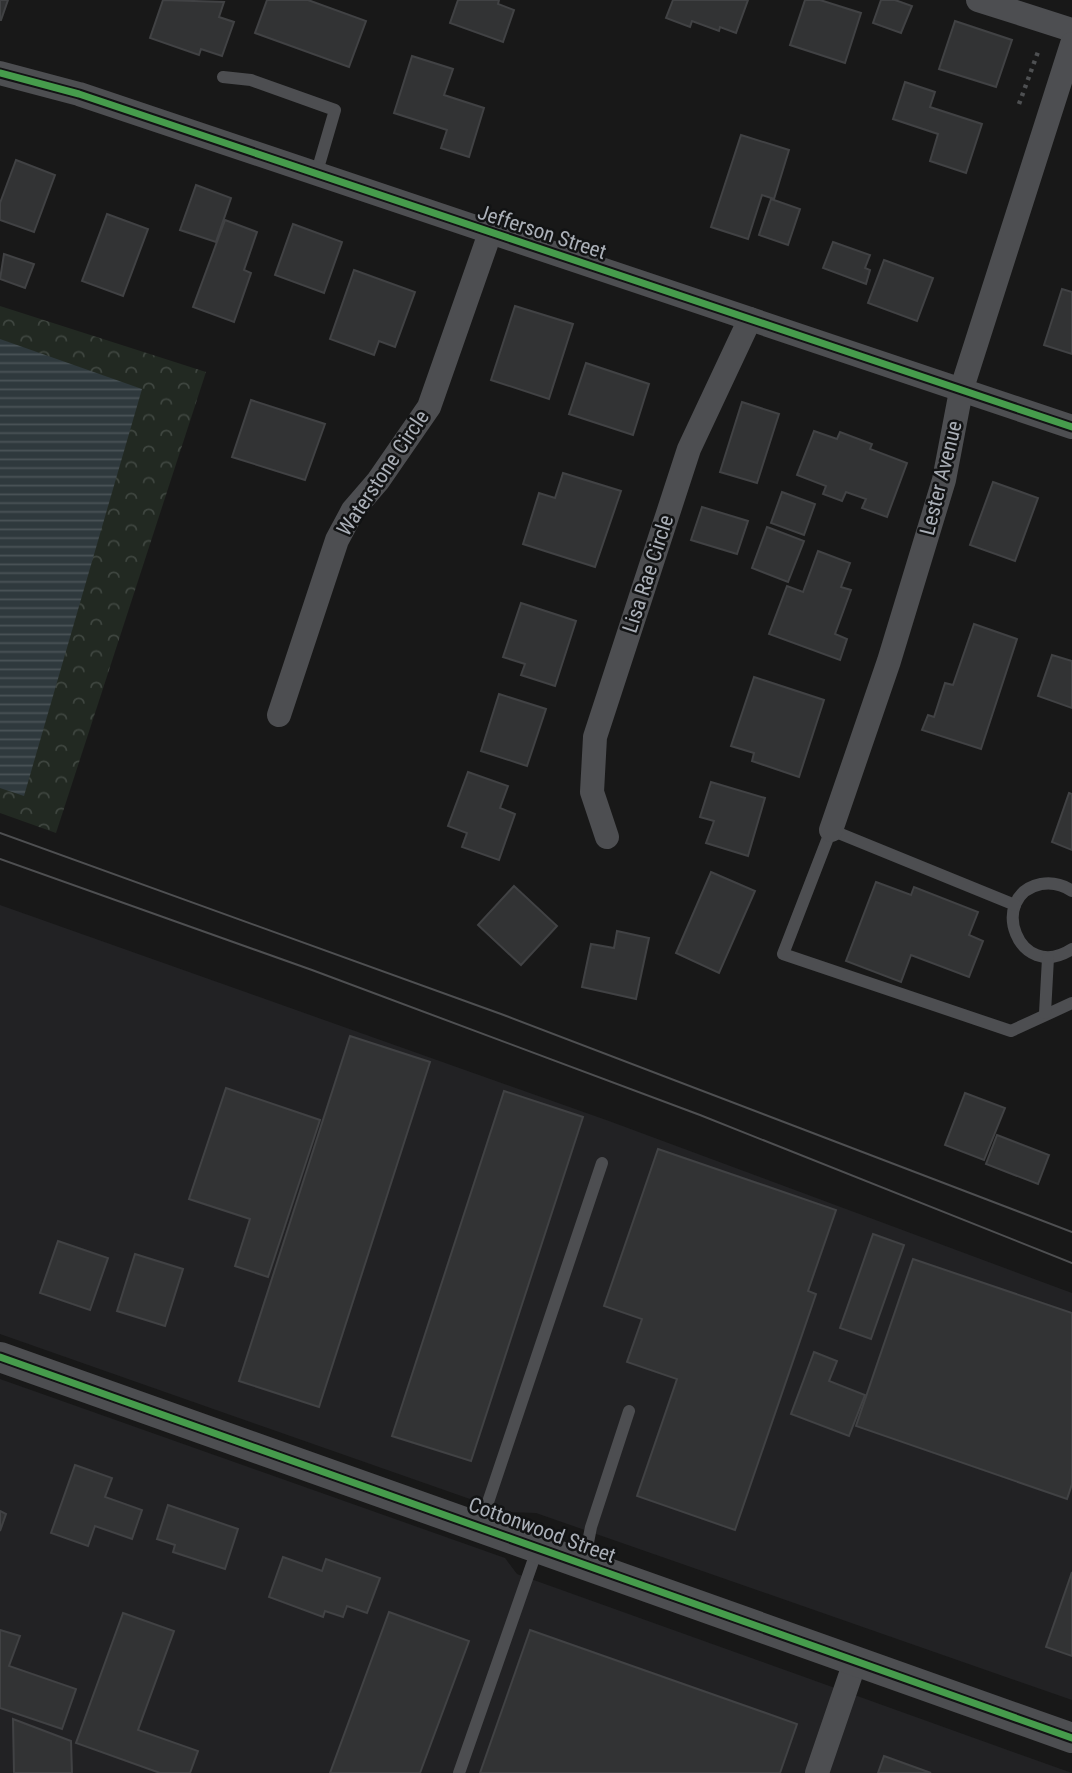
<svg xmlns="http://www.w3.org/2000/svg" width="1072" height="1773" viewBox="0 0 1072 1773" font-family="'Roboto Condensed',sans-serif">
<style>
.built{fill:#222224}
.park{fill:url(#park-crowns)}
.water{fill:url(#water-rules)}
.building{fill:#323334;stroke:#414244;stroke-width:2}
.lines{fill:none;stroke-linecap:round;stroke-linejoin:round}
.path{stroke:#4e5052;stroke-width:4.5;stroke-dasharray:3.5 5;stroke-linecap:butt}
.service{stroke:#4d4e51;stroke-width:12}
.minor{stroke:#4d4e51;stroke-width:24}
.tertiary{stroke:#4d4e51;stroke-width:30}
.tram{stroke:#4e4f51;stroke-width:2}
.cycleway-casing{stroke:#121314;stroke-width:11}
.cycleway{stroke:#469c4c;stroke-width:7}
.labels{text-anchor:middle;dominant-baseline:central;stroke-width:5;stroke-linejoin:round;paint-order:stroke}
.street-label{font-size:21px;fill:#abb0b8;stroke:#121314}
</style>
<defs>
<pattern id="park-crowns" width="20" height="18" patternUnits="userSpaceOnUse" patternTransform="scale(1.75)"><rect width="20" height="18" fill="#222922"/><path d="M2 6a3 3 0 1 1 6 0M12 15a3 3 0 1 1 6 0" fill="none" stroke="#3f4640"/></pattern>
<pattern id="water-rules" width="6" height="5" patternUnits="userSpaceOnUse" patternTransform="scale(1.75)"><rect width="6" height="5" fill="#2f393d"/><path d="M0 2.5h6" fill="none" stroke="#4a5357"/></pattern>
</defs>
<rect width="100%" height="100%" fill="#181818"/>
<g class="built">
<polygon points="0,905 609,1121 1072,1293 1072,1700 536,1513 507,1512 0,1334"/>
<polygon points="0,1379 505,1558 517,1574 1072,1773 0,1773"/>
</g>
<polygon class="park" points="0,306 206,372 56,833 0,813"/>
<polygon class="water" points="0,339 142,389 24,796 0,788"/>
<g class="building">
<polygon points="0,0 8,0 1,20 0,20"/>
<polygon points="163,0 224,2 219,17 234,22 222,56 201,49 199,55 150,38"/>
<polygon points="267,0 308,0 366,21 349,67 255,33"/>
<polygon points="458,0 499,0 498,4 514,10 503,42 450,23"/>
<polygon points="673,0 748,0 736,33 720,27 719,31 692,21 690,27 666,18"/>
<polygon points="805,0 820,0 861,13 845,63 790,45"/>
<polygon points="881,0 895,0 912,6 901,33 873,23"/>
<polygon points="955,21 1012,40 996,87 939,69"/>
<polygon points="412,56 453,69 444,95 484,108 469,157 441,148 447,130 394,113"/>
<polygon points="905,82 935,92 930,107 982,124 966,173 930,161 938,134 893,119"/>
<polygon points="741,135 789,150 774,199 762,195 748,239 711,227"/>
<polygon points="16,160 55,175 34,232 0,220 0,203"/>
<polygon points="196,185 231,198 216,242 180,230"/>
<polygon points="771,199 800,209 788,245 759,235"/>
<polygon points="107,214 148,229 123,296 82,281"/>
<polygon points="225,220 257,232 244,270 251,273 234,322 193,307"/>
<polygon points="293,224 342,242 324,293 275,275"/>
<polygon points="833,242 870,255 865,268 870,270 866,284 823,268"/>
<polygon points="4,254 34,264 25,288 0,279"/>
<polygon points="884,260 933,278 917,321 868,303"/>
<polygon points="354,270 415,292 395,347 379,341 374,355 330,339"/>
<polygon points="1062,289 1072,292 1072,354 1044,345"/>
<polygon points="515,306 573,324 549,399 491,380"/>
<polygon points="586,363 649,384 633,435 569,414"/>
<polygon points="251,400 325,424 305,480 232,457"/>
<polygon points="742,402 779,414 757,483 720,472"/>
<polygon points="814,431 837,439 840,432 872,444 870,449 907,463 887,517 862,508 866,499 846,492 842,501 823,494 826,486 797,475"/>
<polygon points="563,473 621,491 595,567 523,544 539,493 555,498"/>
<polygon points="993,482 1038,498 1015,561 970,545"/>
<polygon points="782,492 815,504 804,535 771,523"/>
<polygon points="702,507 748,521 737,554 691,540"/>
<polygon points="767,527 804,541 788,582 752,568"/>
<polygon points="818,551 850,563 841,587 851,590 835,634 847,639 840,660 769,634 787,586 803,592"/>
<polygon points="521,603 576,621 555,686 521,675 525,664 503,657"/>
<polygon points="974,624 1017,639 981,749 922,730 928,715 934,717 945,683 953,685"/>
<polygon points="1052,655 1072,661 1072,708 1038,696"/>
<polygon points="754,677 824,700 799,777 752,761 754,753 731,746"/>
<polygon points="499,694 546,709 527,766 481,751"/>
<polygon points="468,772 508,786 500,808 515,814 499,860 462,847 467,833 448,826"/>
<polygon points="711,782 765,798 748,856 706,843 714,821 700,817"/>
<polygon points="1069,793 1072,794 1072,850 1052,842"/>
<polygon points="711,872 755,891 719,973 676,953"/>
<polygon points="876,882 911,895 914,887 978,912 969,935 983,941 969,977 911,955 901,982 846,961"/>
<polygon points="514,886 557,926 521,965 478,925"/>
<polygon points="617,931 649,938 636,999 582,987 591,944 614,948"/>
<polygon points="350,1036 430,1062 319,1407 239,1381"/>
<polygon points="226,1088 320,1120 268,1277 235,1266 250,1219 189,1199"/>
<polygon points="504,1091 583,1117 471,1461 392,1436"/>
<polygon points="965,1093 1005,1108 984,1160 945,1145"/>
<polygon points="997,1135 1049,1155 1038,1184 986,1164"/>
<polygon points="658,1149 836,1210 808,1291 816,1294 735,1530 637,1496 677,1379 627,1362 642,1319 604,1306"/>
<polygon points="873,1234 904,1245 871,1339 840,1328"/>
<polygon points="58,1241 108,1258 90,1310 40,1293"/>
<polygon points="135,1254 183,1269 165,1326 117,1311"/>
<polygon points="913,1259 1072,1313 1072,1484 1067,1499 856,1426"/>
<polygon points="814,1352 837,1361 829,1381 865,1395 849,1436 791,1414"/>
<polygon points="75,1465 112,1478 105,1497 142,1510 132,1539 95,1526 88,1546 51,1533"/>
<polygon points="168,1505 238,1529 225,1569 173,1552 175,1545 157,1539"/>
<polygon points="0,1511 6,1514 0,1531"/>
<polygon points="283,1557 322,1571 326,1559 380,1578 367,1613 347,1606 343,1617 325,1611 323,1617 269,1597"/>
<polygon points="1072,1572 1072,1656 1046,1647"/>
<polygon points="389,1612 469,1641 420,1773 330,1773"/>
<polygon points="123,1613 174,1631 138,1730 198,1751 190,1773 160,1773 76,1743"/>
<polygon points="0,1630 20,1636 9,1666 76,1689 62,1729 0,1708"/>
<polygon points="530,1630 797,1724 780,1773 480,1773"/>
<polygon points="13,1719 71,1741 72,1773 14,1773"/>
<polygon points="884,1756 931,1773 878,1773"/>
</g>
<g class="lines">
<polyline class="path" points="1019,104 1038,52"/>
<g class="service">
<polyline points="223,77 251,80 335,110 316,175"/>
<path d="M1072,891C1062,884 1053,882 1041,884C987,895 1018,984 1072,949"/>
<polyline points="1015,905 831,830 783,954 1011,1031 1072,1003"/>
<polyline points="1045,1013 1048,958"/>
<polyline points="480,1526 602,1163"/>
<polyline points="584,1563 591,1527 629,1411"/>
<polyline points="459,1773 538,1547"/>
</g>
<g class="minor">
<polyline points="978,0 1072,30"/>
<polyline points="0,73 79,94 1072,427"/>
<polyline points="279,715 337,540 353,510 378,481 429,407 490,233"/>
<polyline points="831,830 889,661 944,480 961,391 1072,44"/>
<polyline points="607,837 592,792 595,737 689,449 750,319"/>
<polyline points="817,1773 855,1662"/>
</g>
<polyline class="tertiary" points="0,1357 1072,1738"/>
<g class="tram">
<polyline points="0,833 501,1014 1072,1232"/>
<polyline points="0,859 312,970 700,1115 1072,1263"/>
</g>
<g class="cycleway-casing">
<g id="cycleway">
<polyline points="0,73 79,94 1072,427"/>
<polyline points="0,1357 1072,1738"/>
</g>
</g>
<use href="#cycleway" class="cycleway"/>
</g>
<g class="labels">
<g class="street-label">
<text transform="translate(542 232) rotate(18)">Jefferson Street</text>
<text transform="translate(383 473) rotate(-56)">Waterstone Circle</text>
<text transform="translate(941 478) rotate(-76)">Lester Avenue</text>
<text transform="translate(648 574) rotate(-72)">Lisa Rae Circle</text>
<text transform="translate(542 1530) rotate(20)">Cottonwood Street</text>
</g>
</g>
</svg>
